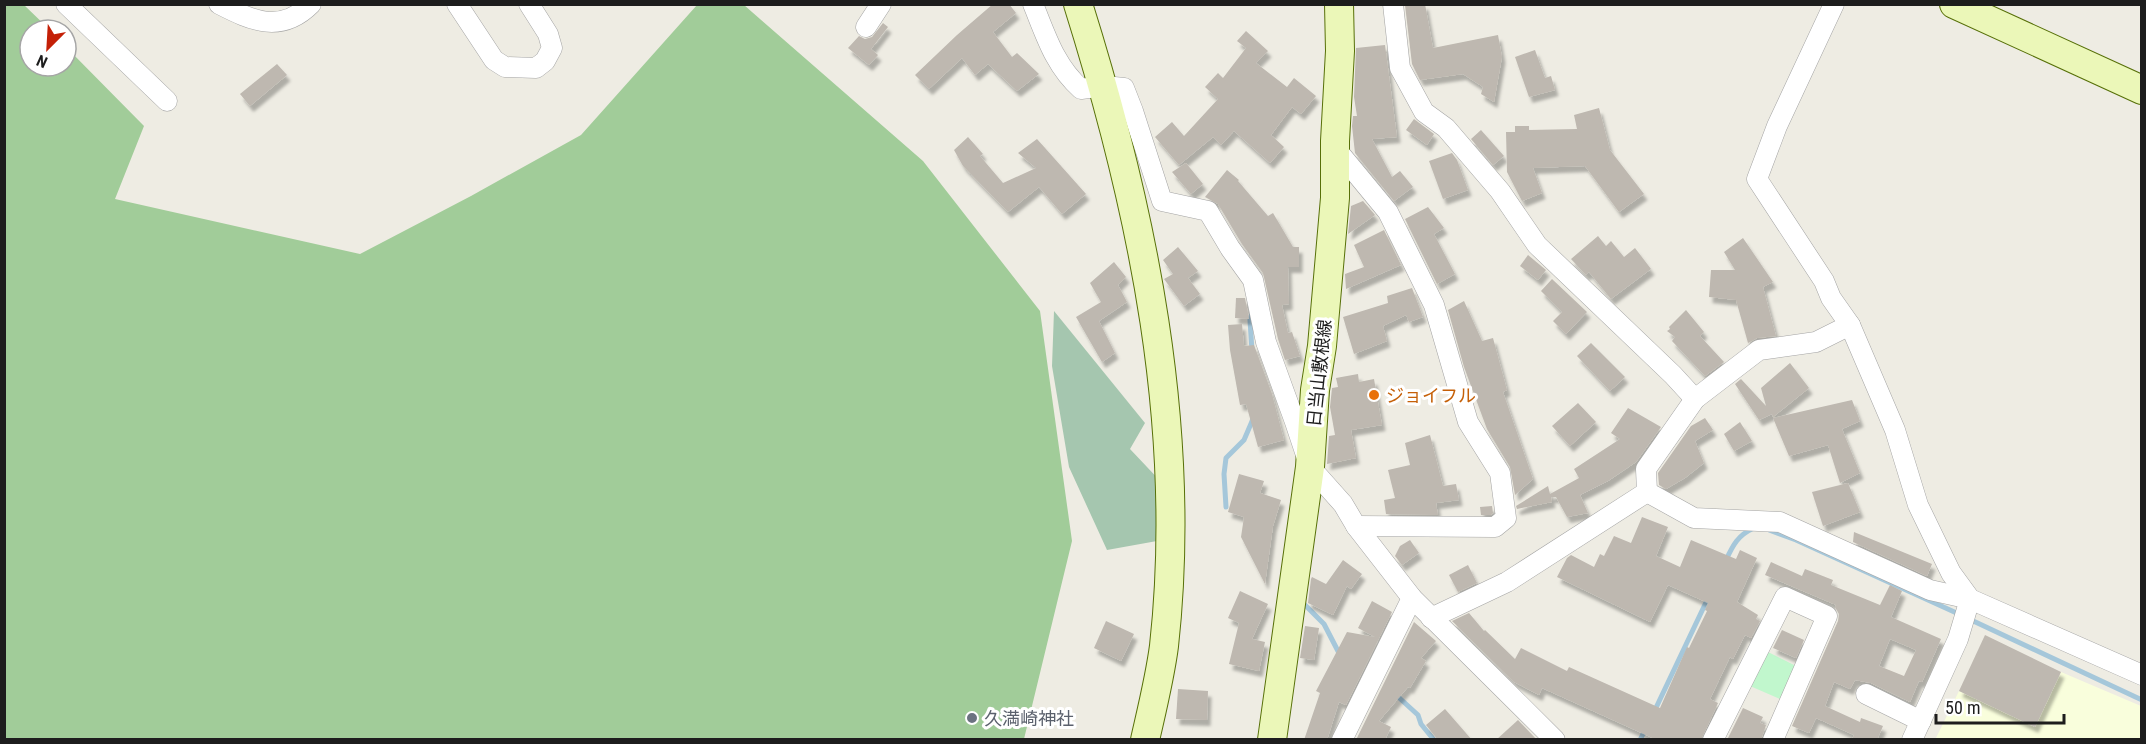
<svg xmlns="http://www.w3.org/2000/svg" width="2146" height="744" viewBox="0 0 2146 744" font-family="'Roboto Condensed','Noto Sans JP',sans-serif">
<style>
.education{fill:#f9fedc}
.forest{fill:#a1cc99}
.cemetery{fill:#a5c6af}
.park{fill:#c1f7cd}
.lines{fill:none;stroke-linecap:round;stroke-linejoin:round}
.stream{stroke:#a5c7da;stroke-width:5}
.building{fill:#beb8b0;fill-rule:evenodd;filter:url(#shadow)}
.street-casing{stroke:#a4a4a4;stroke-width:21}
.secondary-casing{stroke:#577008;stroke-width:30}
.street{stroke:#fff;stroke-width:20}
.secondary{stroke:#ebf7b8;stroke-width:28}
.food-dot{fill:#e8710a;stroke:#fff;stroke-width:2}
.worship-dot{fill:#6b7280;stroke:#fff;stroke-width:2}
.labels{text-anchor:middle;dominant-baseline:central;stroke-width:6;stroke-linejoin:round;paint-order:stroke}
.street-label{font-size:18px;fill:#1d1d1d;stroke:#fff}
.food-label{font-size:18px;fill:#c56008;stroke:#fff;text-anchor:start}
.worship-label{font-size:18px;fill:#5b616d;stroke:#fff;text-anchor:start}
</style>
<defs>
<filter id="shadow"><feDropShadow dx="3.5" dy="6" stdDeviation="1.5" flood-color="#0004"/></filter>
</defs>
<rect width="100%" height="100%" fill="#eeece3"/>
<polygon class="education" points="2061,672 2141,706 2141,739 1935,740 1959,691 2035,727"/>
<polygon class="forest" points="4,5 24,5 50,30 30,30 30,66 66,66 66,47 144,126 115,199 360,254 471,196 581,135 697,5 744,5 923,161 1040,311 1072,541 1024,739 5,739"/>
<polygon class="cemetery" points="1054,311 1145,423 1130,449 1164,485 1157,541 1107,550 1069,467 1052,366"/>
<polygon class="park" points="1766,651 1796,666 1780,699 1750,686"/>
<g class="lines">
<g class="stream">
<polyline points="1252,351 1250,320 1253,310"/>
<polyline points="1226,507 1224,474 1226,458 1244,440 1253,419"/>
<polyline points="1769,530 1796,540 1961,615"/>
<path d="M1726,560C1733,545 1738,535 1754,528"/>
<polyline points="1304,604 1324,624 1340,655"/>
<polyline points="1969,619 2142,700"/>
<polyline points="1395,694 1418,715 1421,724 1434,740"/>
<polyline points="1654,712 1709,596"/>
<polyline points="1640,740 1646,728"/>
</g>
</g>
<g class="building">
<polygon points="993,4 1009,4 1016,13 993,32 1012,57 1017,53 1039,74 1017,91 988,64 975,75 962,58 929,89 915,75 957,35"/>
<polygon points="1425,4 1433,48 1498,35 1502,57 1494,102 1481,94 1483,87 1463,74 1420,80 1412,64 1405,5"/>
<polygon points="883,23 888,27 871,49 878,55 869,65 848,48 859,36 865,39 872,37"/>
<polygon points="1246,31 1268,51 1256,63 1287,87 1294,78 1316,96 1301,114 1292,107 1271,135 1284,147 1270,163 1234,131 1221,145 1213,137 1179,165 1155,137 1172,122 1184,136 1218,99 1205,87 1218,73 1223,78 1246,48 1237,41"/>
<polygon points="1385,45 1397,137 1372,139 1392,177 1400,171 1413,187 1394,201 1355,153 1352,126 1353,116 1357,116 1354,97 1356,48"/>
<polygon points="1535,50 1545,78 1551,76 1555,90 1529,97 1515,57"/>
<polygon points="277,64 287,75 250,106 240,94"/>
<polygon points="1599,108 1610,150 1644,194 1619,212 1585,166 1533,168 1542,193 1522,201 1507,172 1506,132 1515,132 1515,126 1529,126 1529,130 1577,129 1574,115"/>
<polygon points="1414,119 1434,134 1427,145 1406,130"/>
<polygon points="1481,130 1504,156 1493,165 1471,139"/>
<polygon points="968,137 983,154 980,156 1003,183 1036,168 1018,153 1037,139 1086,194 1062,214 1039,187 1008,212 963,166 954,150"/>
<polygon points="1452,153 1457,160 1468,190 1443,199 1429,161"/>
<polygon points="1186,163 1203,184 1191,194 1172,172"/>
<polygon points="1227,170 1239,180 1238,181 1268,216 1273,213 1293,247 1299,247 1299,267 1288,267 1289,304 1282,305 1288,333 1292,332 1300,356 1285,360 1278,339 1263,273 1242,244 1218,204 1205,197"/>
<polygon points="1363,201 1375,215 1348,234 1351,206"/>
<polygon points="1428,207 1444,228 1434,234 1455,274 1437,284 1405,219"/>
<polygon points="1384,230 1401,265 1346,289 1345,274 1364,267 1354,245"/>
<polygon points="1598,236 1606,246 1611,241 1624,257 1635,248 1651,269 1611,299 1589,272 1586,275 1571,259"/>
<polygon points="1743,238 1773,282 1763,287 1776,336 1757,338 1748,343 1736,300 1709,297 1711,270 1735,270 1724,252"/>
<polygon points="1178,247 1198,271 1188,278 1200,294 1184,306 1164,279 1173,274 1163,260"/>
<polygon points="1528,255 1546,270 1538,280 1520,266"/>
<polygon points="1114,262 1126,277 1118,285 1127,302 1099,321 1115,353 1102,362 1076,317 1101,302 1090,283"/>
<polygon points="1552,279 1587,312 1566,334 1553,321 1562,312 1541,291"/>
<polygon points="1412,288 1423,317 1409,322 1406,315 1383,326 1387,341 1354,354 1343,317 1388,303 1387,296"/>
<polygon points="1236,298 1245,298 1249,319 1235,318"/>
<polygon points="1464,301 1482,341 1493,338 1507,390 1503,392 1533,479 1515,495 1510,467 1487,429 1464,367 1448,310"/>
<polygon points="1686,310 1704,332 1700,336 1724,362 1705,376 1672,341 1675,337 1667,331 1670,329 1669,327"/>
<polygon points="1242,324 1244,346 1254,345 1272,394 1284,440 1258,447 1246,404 1240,405 1230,350 1228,325"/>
<polygon points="1591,343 1625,377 1610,391 1577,356"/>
<polygon points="1790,363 1809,388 1773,417 1772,414 1759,420 1735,384 1741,379 1766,406 1761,388"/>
<polygon points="1358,374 1359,382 1374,379 1382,425 1351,430 1356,458 1327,464 1329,436 1335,435 1330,407 1332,388 1338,387 1336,378"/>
<polygon points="1852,400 1860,421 1842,429 1860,473 1840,483 1828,445 1789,456 1773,418"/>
<polygon points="1578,403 1596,422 1570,446 1552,426"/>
<polygon points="1628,408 1661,427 1636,462 1608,481 1580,495 1588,513 1567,517 1556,497 1551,497 1552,502 1517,509 1516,506 1548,486 1550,494 1579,478 1574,469 1620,439 1611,433"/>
<polygon points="1705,418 1713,430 1695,441 1704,463 1685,478 1666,489 1659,485 1658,473 1691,426"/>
<polygon points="1740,422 1752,441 1734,451 1724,434"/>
<polygon points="1430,435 1443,486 1456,484 1459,500 1436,503 1438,515 1386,514 1384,500 1395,498 1388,470 1410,465 1405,443"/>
<polygon points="1239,474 1264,481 1260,493 1281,500 1273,526 1265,584 1241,537 1244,517 1228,512"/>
<polygon points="1848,483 1860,512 1823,526 1812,492"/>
<polygon points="1492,506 1493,513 1491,515 1481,515 1480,507"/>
<polygon points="1642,517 1668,527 1656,556 1680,567 1691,540 1736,559 1740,550 1757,558 1737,602 1758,615 1756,619 1760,621 1751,638 1745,635 1733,659 1730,657 1710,699 1718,703 1701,740 1657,740 1542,688 1539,695 1514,682 1452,621 1469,613 1484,631 1485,630 1515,659 1521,648 1567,671 1569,667 1660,708 1687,647 1689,648 1707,611 1705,610 1708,603 1668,585 1650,622 1557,577 1567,558 1571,555 1594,567 1600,554 1604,556 1614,536 1631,543"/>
<polygon points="1854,532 1932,564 1927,576 1853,542"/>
<polygon points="1410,540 1419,553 1402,565 1395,556 1400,546"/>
<polygon points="1343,560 1362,574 1351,589 1347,586 1333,615 1308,603 1311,579 1312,577 1326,584"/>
<path d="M1771,562L1802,576L1805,569L1833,580L1831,585L1880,605L1890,585L1902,591L1891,617L1941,639L1922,682L1919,681L1910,702L1871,683L1855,680L1850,689L1834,682L1825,706L1860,722L1861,718L1883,726L1877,740H1852L1854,735L1816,718L1809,733L1792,726L1838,621L1839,614L1835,607L1836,605L1765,575ZM1890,639L1916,650L1904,676L1879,666Z"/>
<polygon points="1468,565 1477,583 1458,592 1449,575"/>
<polygon points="1240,591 1268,604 1252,639 1265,642 1259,671 1229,664 1239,623 1228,618"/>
<polygon points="1372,601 1392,612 1346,705 1339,702 1327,740 1304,740 1320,693 1316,691 1347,632 1375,637 1358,628"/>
<polygon points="1106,621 1134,634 1121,661 1094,648"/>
<polygon points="1414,622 1436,641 1421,658 1426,661 1410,688 1408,687 1379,721 1391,727 1385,740 1356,740"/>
<polygon points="1305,626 1319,628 1314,660 1300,658"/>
<polygon points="1782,630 1804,640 1796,658 1773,648"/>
<polygon points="1985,635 2061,672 2035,727 1959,691"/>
<polygon points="1178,689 1208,691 1207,720 1176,719"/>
<polygon points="1743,708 1763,717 1760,723 1766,725 1761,740 1727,740"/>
<polygon points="1445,709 1472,740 1438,740 1426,725"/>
<polygon points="1518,720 1537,740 1496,740"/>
</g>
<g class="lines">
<g class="street-casing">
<g id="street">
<polyline points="66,4 167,101"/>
<path d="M219,4C252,21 281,34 311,4"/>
<polyline points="457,4 494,60 505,67 536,68 545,61 552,48 548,34 529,4"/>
<path d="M1033,4C1046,36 1055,66 1081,89L1104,86L1124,88L1133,111L1162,201L1208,211L1230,248L1253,280L1266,342L1295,422L1310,467L1343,504L1356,526L1412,598L1555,740"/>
<polyline points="1393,4 1400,68 1424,112 1446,128 1500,191 1537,245 1673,375 1695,399"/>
<polyline points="1834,4 1777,126 1757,179 1824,281 1831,298 1850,325 1895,430 1918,505 1951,573 1970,599"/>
<polyline points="866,27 881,4"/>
<polyline points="1336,149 1388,212 1434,305 1468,422 1500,473 1506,518 1495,527 1356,526"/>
<polyline points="1647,492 1694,518 1780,522 1930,590 1970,599 2142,675"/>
<polyline points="1431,618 1507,582 1647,492 1646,469 1695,399 1759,350 1816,342 1850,325"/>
<polyline points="1866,694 1921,721"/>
<polyline points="1342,740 1412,598"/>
<polyline points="1713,740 1785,597 1827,616 1773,740"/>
<polyline points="1912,740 1958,639 1970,599"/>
</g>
</g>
<g class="secondary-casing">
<g id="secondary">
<path d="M1078,4C1143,211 1188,429 1164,646C1160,677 1152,709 1145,740"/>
<polyline points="1954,4 2142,90"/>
<polyline points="1272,740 1310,467 1315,390 1322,346 1335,198 1335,141 1340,51 1339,4"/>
</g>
</g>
<use href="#street" class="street"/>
<use href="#secondary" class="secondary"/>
</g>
<circle class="food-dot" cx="1374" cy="395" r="6"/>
<circle class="worship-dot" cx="972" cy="718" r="6"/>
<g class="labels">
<g class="street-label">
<text transform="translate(1319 373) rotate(-84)">日当山敷根線</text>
</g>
<g class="food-label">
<text x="1386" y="395">ジョイフル</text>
</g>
<g class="worship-label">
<text x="984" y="718">久満崎神社</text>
</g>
</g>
<rect width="2146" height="744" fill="none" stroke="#1d1d1d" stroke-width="12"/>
<g transform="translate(48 48) rotate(204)"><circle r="28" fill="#ffffff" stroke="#a5a5a5" stroke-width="1.5"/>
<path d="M0-4.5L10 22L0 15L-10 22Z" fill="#c42007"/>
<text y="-9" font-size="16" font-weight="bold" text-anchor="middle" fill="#1d1d1d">N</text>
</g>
<path d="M1936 714v9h128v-9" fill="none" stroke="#1d1d1d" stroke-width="3"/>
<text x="1945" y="714" font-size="18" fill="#1d1d1d" stroke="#ffffff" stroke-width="4.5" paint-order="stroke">50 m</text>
</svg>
